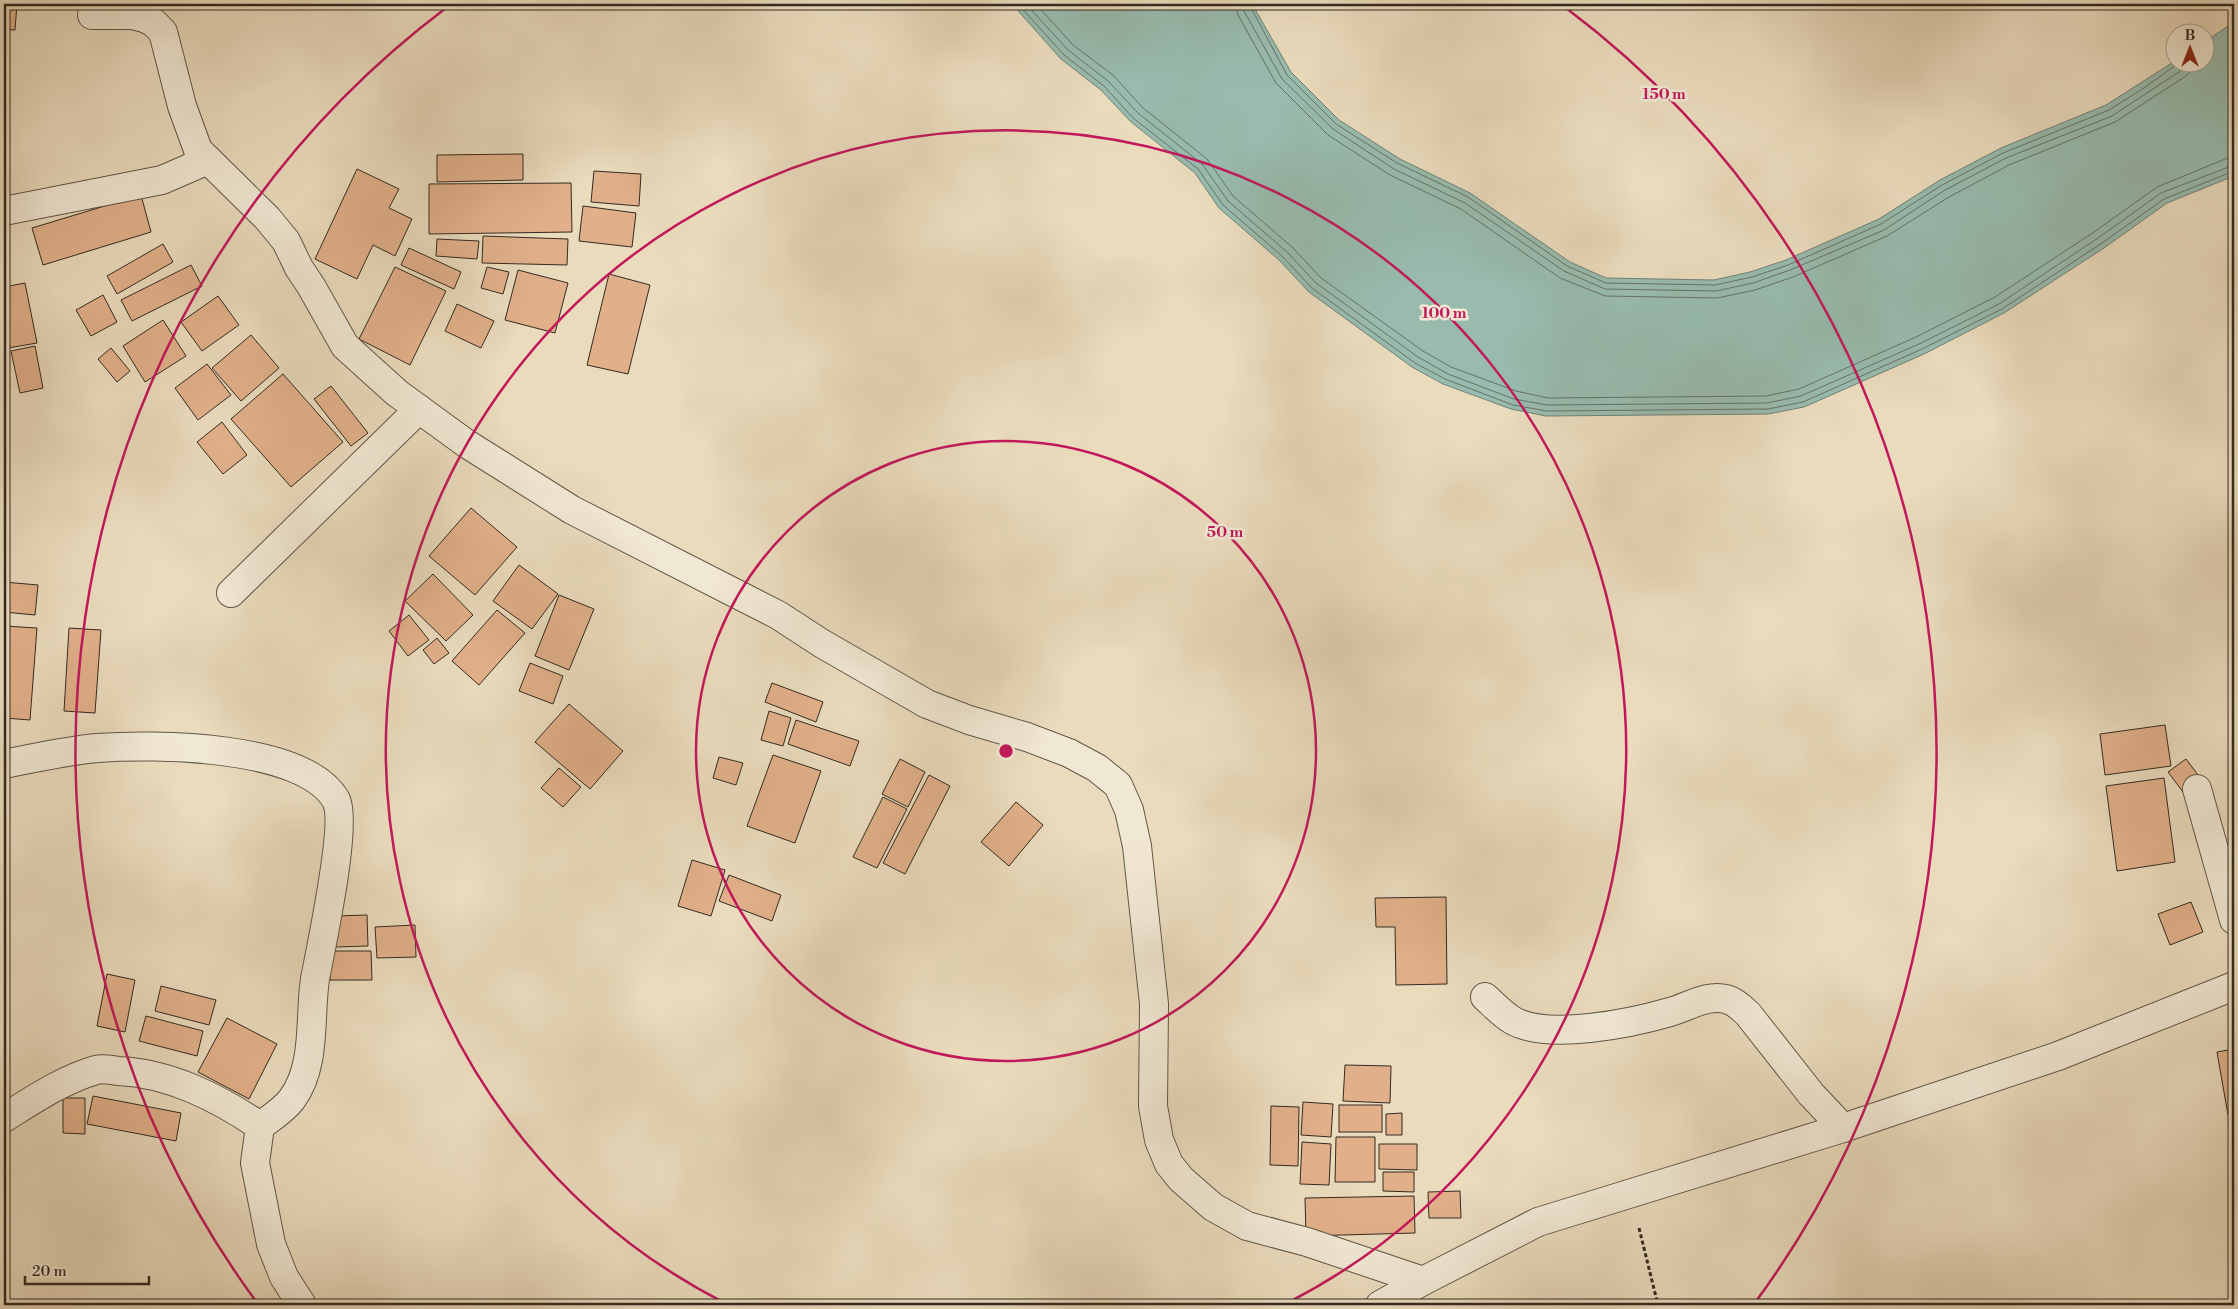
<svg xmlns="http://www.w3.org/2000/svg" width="2238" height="1309" viewBox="0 0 2238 1309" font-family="'Libre Bodoni',serif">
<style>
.water{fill:#98bbae;stroke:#708176}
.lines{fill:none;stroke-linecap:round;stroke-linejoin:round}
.shore{stroke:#667268;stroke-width:1}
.building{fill:#e1b08a;stroke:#332a21}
.minor-casing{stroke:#615648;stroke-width:30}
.path{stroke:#332a21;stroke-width:3;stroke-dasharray:4 2.5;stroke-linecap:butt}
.minor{stroke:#f1e8d4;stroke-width:28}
.ring{fill:none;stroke:#c2185b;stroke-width:2.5}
.centre{fill:#c2185b;stroke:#f1e8d4;stroke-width:2.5}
.ring-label{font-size:15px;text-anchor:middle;font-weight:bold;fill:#c2185b;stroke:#f1e8d4;stroke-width:5;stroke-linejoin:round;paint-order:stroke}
</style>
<rect width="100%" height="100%" fill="#eadbbd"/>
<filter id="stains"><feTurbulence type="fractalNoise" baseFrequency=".004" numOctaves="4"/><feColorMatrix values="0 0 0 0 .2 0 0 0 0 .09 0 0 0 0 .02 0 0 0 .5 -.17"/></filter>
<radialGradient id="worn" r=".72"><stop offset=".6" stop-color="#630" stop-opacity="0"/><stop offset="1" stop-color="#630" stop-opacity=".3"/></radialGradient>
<polygon class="water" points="1012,4 1252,4 1291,72 1339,120 1400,159 1470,193 1570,262 1606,278 1714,280 1750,272 1786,260 1879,219 1940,180 2001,148 2106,105 2175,61 2206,62 2206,41 2234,22 2234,176 2167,203 2104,248 2004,313 1924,354 1804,407 1768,414 1546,416 1511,409 1443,384 1412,367 1309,292 1279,260 1219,208 1195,173 1130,121 1101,90 1061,59"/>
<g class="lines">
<g class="shore">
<polyline points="1018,4 1064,55 1104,86 1133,118 1198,169 1223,205 1282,256 1312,288 1415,363 1445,379 1513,405 1547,411 1768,409 1803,402 1922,349 2002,309 2102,243 2164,199 2234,171"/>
<polyline points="1026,4 1068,50 1108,81 1138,113 1202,164 1228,201 1287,252 1316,283 1418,357 1448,374 1514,399 1547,405 1767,403 1801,396 1919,344 1999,304 2098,238 2161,193 2234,165"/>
<polyline points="1036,4 1073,45 1113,75 1143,108 1207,159 1233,196 1292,247 1321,278 1423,351 1451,367 1516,391 1548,398 1766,396 1799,389 1916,337 1995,297 2094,232 2157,187 2225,159 2234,157"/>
<polyline points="1235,4 1238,15 1276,83 1328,135 1390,175 1461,209 1560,278 1605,296 1717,298 1755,290 1793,277 1887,236 1949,197 2009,165 2115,122 2186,76 2191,71 2194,62"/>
<polyline points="1243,4 1244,11 1282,79 1333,129 1394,169 1465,203 1564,271 1605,289 1716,291 1753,283 1790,270 1884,230 1945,190 2006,158 2112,116 2182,70 2187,62"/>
<polyline points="1249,4 1287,75 1336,124 1397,163 1468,197 1567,266 1606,283 1715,285 1752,277 1788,265 1881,224 1942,185 2003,153 2109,110 2144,88 2180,62"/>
</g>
</g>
<g class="building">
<polygon points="4,4 17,4 15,30 4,29"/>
<polygon points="523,154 523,180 437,182 437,155"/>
<polygon points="357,169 399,189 389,208 412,219 395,256 373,245 357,279 315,259"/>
<polygon points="594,171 641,174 639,206 591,202"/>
<polygon points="571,183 572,232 429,234 429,184"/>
<polygon points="141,195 151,232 43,265 32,228"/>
<polygon points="583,206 636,213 632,247 579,241"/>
<polygon points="483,236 568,239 567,265 482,263"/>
<polygon points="437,239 479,241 477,259 436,256"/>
<polygon points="163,244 173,262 117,294 107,276"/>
<polygon points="409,248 461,272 454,289 401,265"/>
<polygon points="191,265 202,286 132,321 121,300"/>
<polygon points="395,267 446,291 410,365 359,339"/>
<polygon points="487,267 509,272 503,294 481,288"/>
<polygon points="518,270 568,283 555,333 505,320"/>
<polygon points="609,274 650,285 628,374 587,365"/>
<polygon points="25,283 37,343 8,348 4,326 4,287"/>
<polygon points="103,295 117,322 91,336 76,310"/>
<polygon points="218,296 239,325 202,351 181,322"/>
<polygon points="457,304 494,321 481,348 445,331"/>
<polygon points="163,320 186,356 145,382 123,346"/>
<polygon points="251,335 279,368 241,401 212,368"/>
<polygon points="35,346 43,388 20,393 11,351"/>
<polygon points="4,348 10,385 4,386"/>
<polygon points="111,348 130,371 117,382 98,359"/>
<polygon points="207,364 231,395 198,420 175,388"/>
<polygon points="283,374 343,442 291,487 231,419"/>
<polygon points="331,386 368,433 351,446 314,399"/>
<polygon points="222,422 247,455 223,474 197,442"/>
<polygon points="471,508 517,547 475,595 429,556"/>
<polygon points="519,565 558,594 532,629 493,601"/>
<polygon points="433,574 473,615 446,641 405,601"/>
<polygon points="4,582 38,585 35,615 4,612"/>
<polygon points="559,595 594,609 569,670 535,656"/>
<polygon points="497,610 525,633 479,685 452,661"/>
<polygon points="409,615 429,640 408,656 389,631"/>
<polygon points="4,626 37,628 30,720 4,718"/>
<polygon points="69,628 101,630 95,713 64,711"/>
<polygon points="437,638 449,653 434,664 423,650"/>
<polygon points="530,663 563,676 553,704 519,691"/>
<polygon points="772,683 823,702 816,722 765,702"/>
<polygon points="569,704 623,751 590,789 535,742"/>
<polygon points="769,711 791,718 783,746 761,740"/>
<polygon points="796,720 859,741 850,766 788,744"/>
<polygon points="2165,725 2171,766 2105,775 2100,734"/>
<polygon points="773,755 821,771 795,843 747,826"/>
<polygon points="719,757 743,763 736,785 713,778"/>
<polygon points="900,759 925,772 908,807 882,794"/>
<polygon points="2186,759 2204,783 2186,796 2168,772"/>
<polygon points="559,768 581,787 563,807 541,788"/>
<polygon points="929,775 950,786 905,874 883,863"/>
<polygon points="2164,778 2175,862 2117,871 2106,786"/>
<polygon points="883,797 907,809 877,868 853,857"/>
<polygon points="1016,802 1043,825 1009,866 981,842"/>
<polygon points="692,860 725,870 711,916 678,906"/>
<polygon points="729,875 781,895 772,921 719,901"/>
<polygon points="1446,897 1447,984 1396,985 1395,927 1376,927 1375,898"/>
<polygon points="2191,902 2203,932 2170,945 2158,914"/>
<polygon points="367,915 368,946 336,947 335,916"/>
<polygon points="415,925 416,957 377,958 375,927"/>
<polygon points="330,951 371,951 372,980 330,980"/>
<polygon points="107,974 135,980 125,1032 97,1026"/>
<polygon points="161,986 216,1000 209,1025 155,1011"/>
<polygon points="146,1016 203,1031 197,1056 139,1041"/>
<polygon points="227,1018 277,1044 249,1099 198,1072"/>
<polygon points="2234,1049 2234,1114 2228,1115 2217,1052"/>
<polygon points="1345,1065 1391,1066 1390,1103 1343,1101"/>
<polygon points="93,1096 181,1113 176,1141 87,1124"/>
<polygon points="63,1098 85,1098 85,1134 63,1133"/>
<polygon points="1303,1102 1333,1104 1331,1137 1301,1135"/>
<rect x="1339" y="1105" width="43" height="27"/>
<polygon points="1271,1106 1299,1107 1298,1166 1270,1165"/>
<polygon points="1402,1113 1402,1135 1386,1135 1386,1114"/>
<polygon points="2234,1117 2234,1140 2230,1118"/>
<polygon points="1336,1137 1375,1137 1375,1182 1335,1182"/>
<polygon points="1302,1142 1331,1144 1329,1185 1300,1184"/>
<polygon points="1379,1144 1417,1144 1417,1170 1379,1169"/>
<polygon points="1383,1172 1414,1172 1414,1192 1383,1191"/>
<polygon points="1460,1191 1461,1218 1429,1218 1428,1192"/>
<polygon points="1414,1196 1415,1233 1306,1236 1305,1198"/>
</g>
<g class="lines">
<g class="minor-casing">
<g id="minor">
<polyline points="92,15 132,15 144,18 153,22 163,32 182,106 198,150 267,218 286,241 299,268 311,286 345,346 397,393 467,444 572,510 778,615 821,643 927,704 969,720 1027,737 1069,753 1097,768 1118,785 1129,810 1137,846 1154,1004 1153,1106 1159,1140 1169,1164 1181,1179 1213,1207 1247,1226 1307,1242 1423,1281"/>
<polyline points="4,211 162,180 208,160"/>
<polyline points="231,593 419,409"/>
<path d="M4,764C34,758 66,751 97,748C153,744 304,744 336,800C348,823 321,947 315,979C309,1018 317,1065 292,1099C284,1110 271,1118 260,1126"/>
<polyline points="2197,789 2234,920"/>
<path d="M1485,997C1494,1005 1502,1014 1512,1020C1547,1041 1632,1023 1670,1012C1688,1007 1707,994 1726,999C1734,1001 1742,1008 1748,1014L1811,1094L1843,1128"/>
<path d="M4,1118C33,1100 62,1080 96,1070C103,1068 111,1070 118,1071C170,1073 218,1098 260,1126L255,1163L271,1244L284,1277L302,1305"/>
<polyline points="1380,1305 1423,1281 1538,1222 1843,1128 2058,1056 2234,986"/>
</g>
</g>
<polyline class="path" points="1639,1228 1658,1305"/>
<use href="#minor" class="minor"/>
</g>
<g class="ring">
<circle cx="1006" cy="751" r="310"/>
<path d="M725 1303A620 620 0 1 1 1287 1303"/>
<path d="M258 1304A930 930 0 0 1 446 8M1566 8A930 930 0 0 1 1754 1304"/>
</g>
<circle cx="1006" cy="751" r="8" class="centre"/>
<g class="ring-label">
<text x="1664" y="99">150 m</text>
<text x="1444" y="318">100 m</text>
<text x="1225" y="537">50 m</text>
</g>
<rect width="2238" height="1309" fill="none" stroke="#eadbbd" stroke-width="20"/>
<rect x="5" y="5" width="2228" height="1299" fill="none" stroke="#332a21" stroke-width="2.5"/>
<rect x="10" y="10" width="2218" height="1289" fill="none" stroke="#332a21"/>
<g transform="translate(2190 48)"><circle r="24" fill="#f1e8d4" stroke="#a59c8c"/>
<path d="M0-4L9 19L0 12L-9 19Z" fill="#8f2418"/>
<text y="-8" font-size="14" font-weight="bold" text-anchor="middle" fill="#332a21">B</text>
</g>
<path d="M25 1276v8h124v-8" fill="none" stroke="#332a21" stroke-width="2.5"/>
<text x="32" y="1276" font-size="15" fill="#332a21" stroke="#f1e8d4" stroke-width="4" paint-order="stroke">20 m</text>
<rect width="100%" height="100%" filter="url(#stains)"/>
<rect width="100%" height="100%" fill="url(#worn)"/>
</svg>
